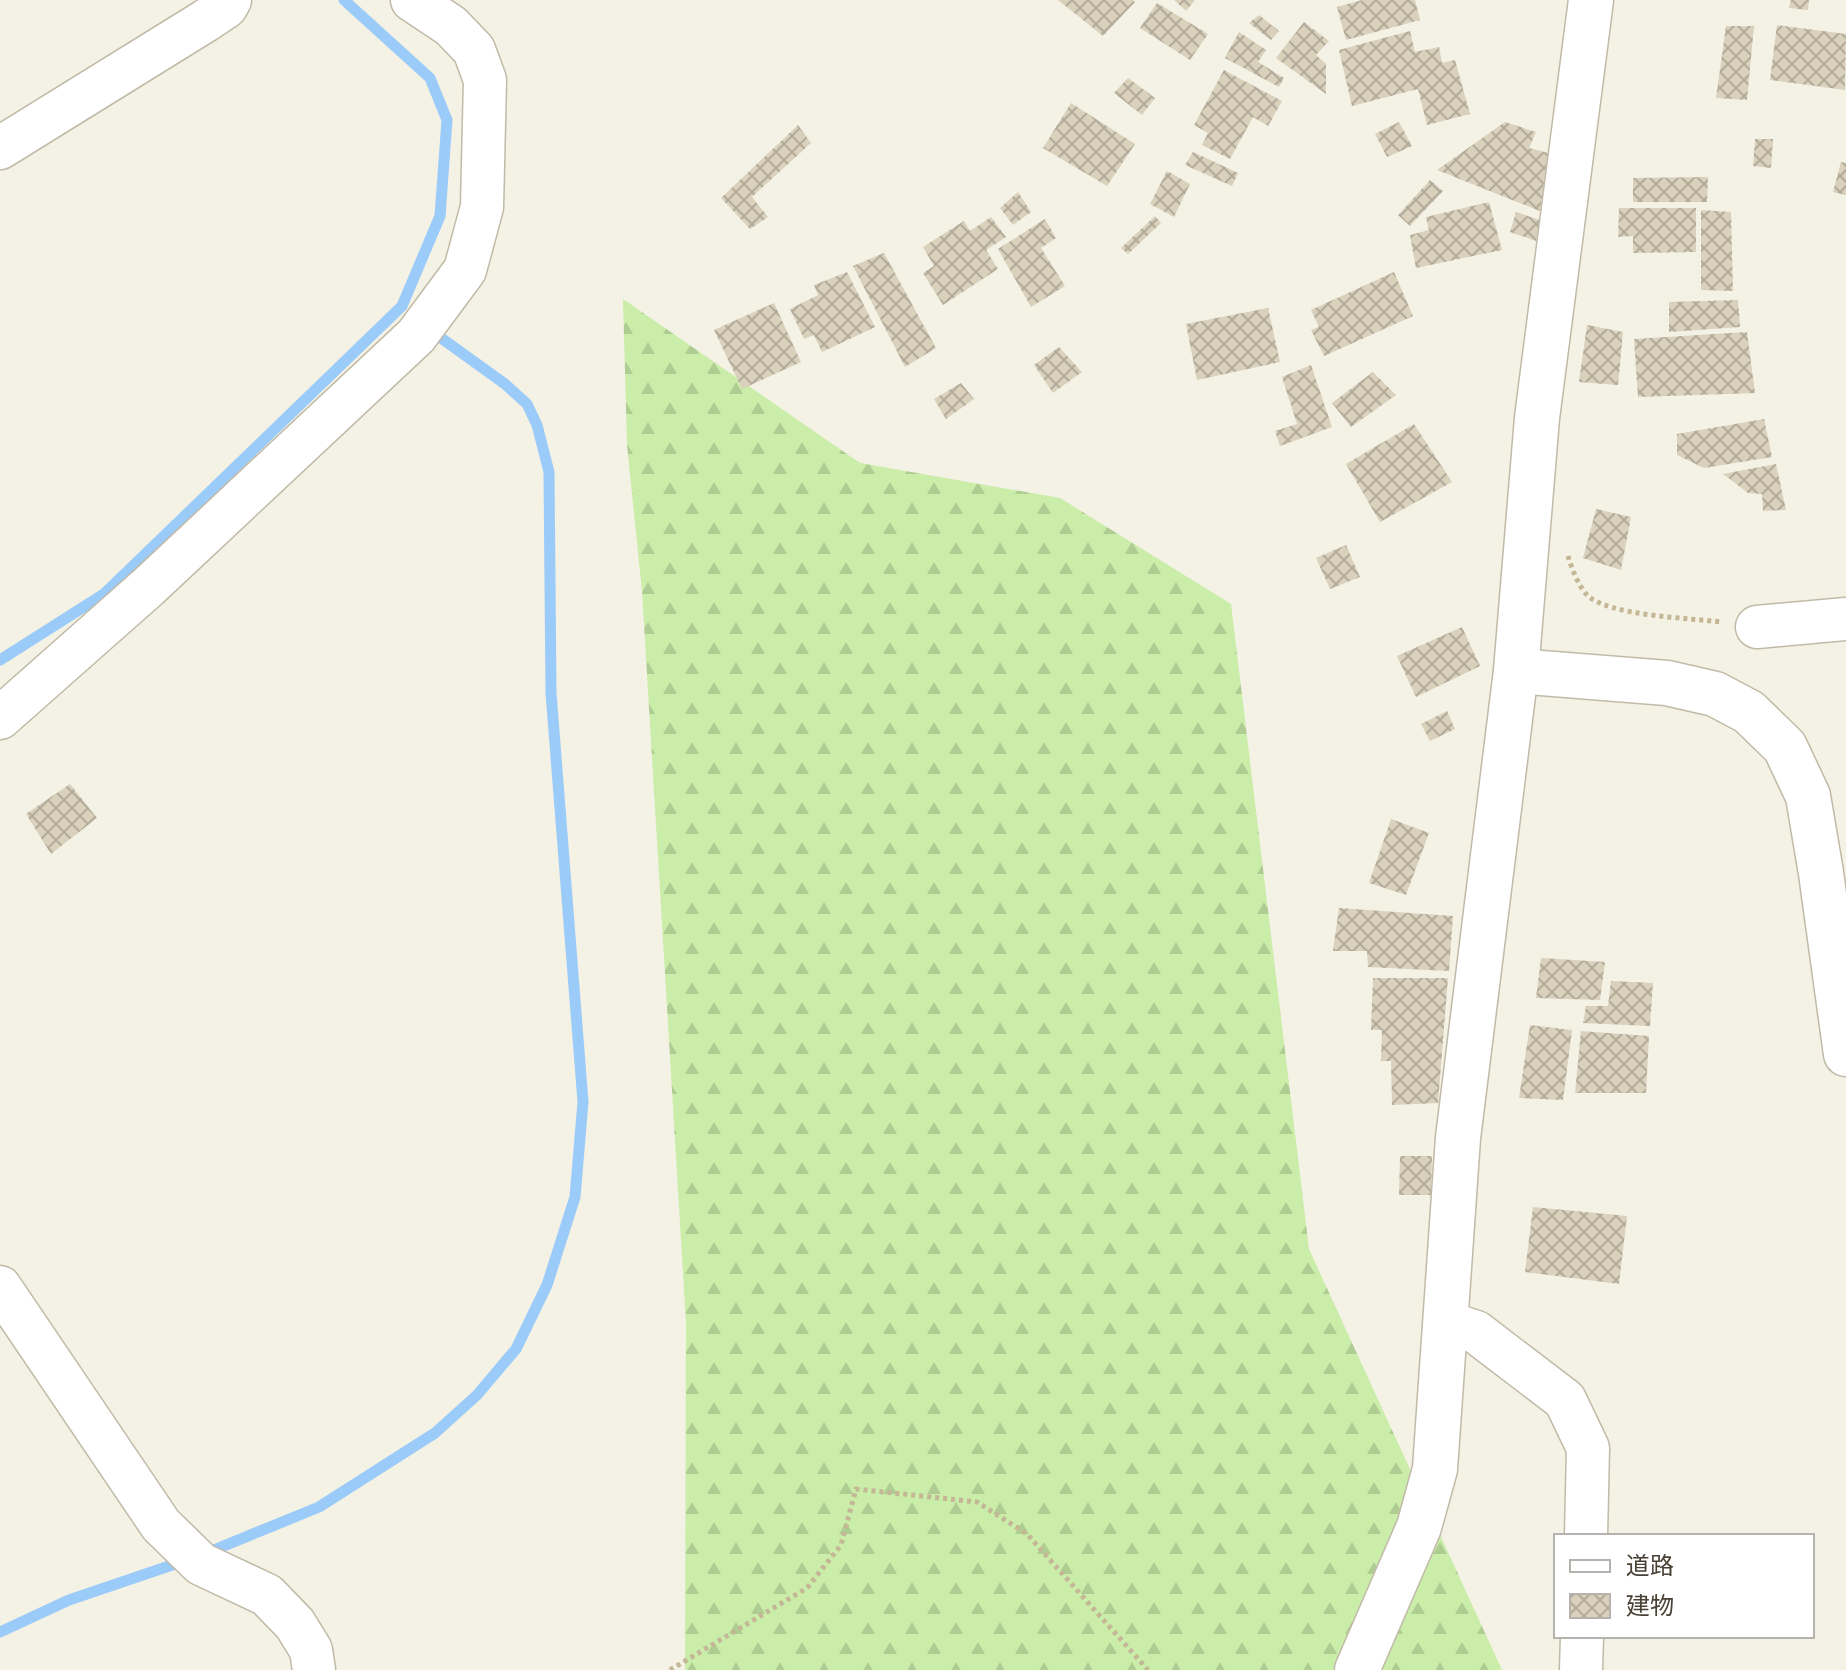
<svg xmlns="http://www.w3.org/2000/svg" width="1846" height="1670" viewBox="0 0 1846 1670" font-family="Montserrat,'Noto Sans JP',sans-serif">
<style>
.forest{fill:url(#forest-firs)}
.lines{fill:none;stroke-linecap:round;stroke-linejoin:round}
.stream{stroke:#9bcbf8;stroke-width:11}
.building{fill:url(#building-cross-hatch)}
.minor-casing{stroke:#c1baa7;stroke-width:45}
.tertiary-casing{stroke:#c1baa7;stroke-width:47}
.path{stroke:#c4b796;stroke-width:5;stroke-dasharray:4 4;stroke-linecap:butt}
.minor{stroke:#fff;stroke-width:42}
.tertiary{stroke:#fff;stroke-width:44}
</style>
<defs>
<pattern id="forest-firs" width="22" height="20" patternUnits="userSpaceOnUse" patternTransform="scale(2)"><rect width="22" height="20" fill="#caeda9"/><path d="M5 1l3.5 6h-7zM16 11l3.5 6h-7z" fill="#afcc92"/></pattern>
<pattern id="building-cross-hatch" width="8" height="8" patternUnits="userSpaceOnUse" patternTransform="scale(2)"><rect width="8" height="8" fill="#dad1bc"/><path d="M0 0l8 8M0 8l8-8" fill="none" stroke="#b3ab9a"/></pattern>
</defs>
<rect width="100%" height="100%" fill="#f4f1e5"/>
<polygon class="forest" points="623,299 860,463 1060,498 1231,604 1309,1249 1502,1670 685,1670 686,1323 642,591 627,445"/>
<g class="lines">
<g class="stream">
<polyline points="0,660 104,594 402,306 440,216 447,120 430,78 344,0"/>
<polyline points="204,1554 319,1507 435,1433 477,1395 516,1349 547,1285 575,1197 583,1102 551,693 549,472 537,425 527,404 505,384 430,330"/>
<polyline points="0,1632 69,1600 184,1561"/>
</g>
</g>
<g class="building">
<polygon points="1058,0 1133,0 1135,2 1103,36"/>
<polygon points="1174,0 1195,0 1186,11"/>
<polygon points="1362,0 1415,0 1420,20 1346,40 1337,7"/>
<polygon points="1791,0 1809,0 1808,10 1789,8"/>
<polygon points="1157,3 1208,34 1190,60 1140,28"/>
<polygon points="1259,15 1279,31 1271,40 1249,23"/>
<polygon points="1304,22 1329,41 1316,55 1326,64 1326,94 1276,58"/>
<polygon points="1777,25 1846,34 1845,90 1770,80"/>
<polygon points="1726,26 1754,26 1747,100 1716,98"/>
<polygon points="1410,31 1415,52 1439,47 1442,63 1455,60 1470,114 1427,125 1418,89 1352,106 1339,50"/>
<polygon points="1239,32 1266,50 1258,62 1284,78 1279,87 1225,58"/>
<polygon points="1224,70 1282,101 1268,126 1253,117 1230,159 1202,145 1208,133 1194,125"/>
<polygon points="1128,78 1155,98 1142,115 1114,93"/>
<polygon points="1071,103 1135,144 1107,186 1043,148"/>
<polygon points="1399,122 1412,146 1387,157 1375,134"/>
<polygon points="1505,122 1536,132 1529,148 1548,153 1540,211 1437,170"/>
<polygon points="798,125 811,143 752,197 768,217 750,229 721,198"/>
<polygon points="1755,139 1773,139 1771,168 1753,166"/>
<polygon points="1193,152 1238,173 1232,186 1185,165"/>
<polygon points="1841,162 1846,163 1846,195 1833,192"/>
<polygon points="1167,171 1190,184 1174,217 1150,204"/>
<polygon points="1708,177 1707,202 1633,202 1633,178"/>
<polygon points="1430,180 1443,191 1410,226 1398,215"/>
<polygon points="1018,192 1031,212 1013,225 1000,208"/>
<polygon points="1489,202 1502,250 1416,268 1410,235 1429,230 1426,217"/>
<polygon points="1619,208 1696,208 1696,252 1633,253 1633,236 1618,237"/>
<polygon points="1701,210 1731,212 1733,291 1701,290"/>
<polygon points="1516,212 1540,220 1536,241 1510,232"/>
<polygon points="1155,216 1161,223 1128,254 1121,248"/>
<polygon points="991,217 1006,237 986,250 998,269 943,305 923,273 934,266 923,247 964,221 970,231"/>
<polygon points="1045,219 1056,238 1041,248 1065,286 1031,307 998,249"/>
<polygon points="884,253 936,348 905,367 853,266"/>
<polygon points="847,272 875,327 822,352 814,335 804,339 790,309 818,295 814,285"/>
<polygon points="1394,272 1413,316 1324,356 1311,330 1319,327 1311,310"/>
<polygon points="1738,300 1740,327 1669,332 1669,302"/>
<polygon points="774,303 801,362 742,389 714,330"/>
<polygon points="1268,308 1280,362 1197,380 1186,324"/>
<polygon points="1587,325 1623,332 1618,385 1579,382"/>
<polygon points="1747,332 1755,393 1638,397 1634,339"/>
<polygon points="1059,347 1082,372 1053,393 1034,365"/>
<polygon points="1311,365 1332,427 1280,446 1275,431 1297,424 1282,377"/>
<polygon points="1373,372 1396,395 1351,427 1332,403"/>
<polygon points="961,383 974,399 946,419 934,399"/>
<polygon points="1764,419 1772,457 1704,468 1677,455 1677,434"/>
<polygon points="1414,424 1452,482 1380,522 1346,464"/>
<polygon points="1776,464 1786,510 1763,511 1762,494 1748,493 1723,474"/>
<polygon points="1596,509 1631,517 1621,570 1583,558"/>
<polygon points="1346,545 1360,577 1330,589 1316,558"/>
<polygon points="1462,627 1480,666 1416,697 1397,656"/>
<polygon points="1447,711 1455,729 1430,741 1421,724"/>
<polygon points="70,784 97,818 51,854 26,814"/>
<polygon points="1391,819 1429,833 1406,895 1369,883"/>
<polygon points="1339,908 1453,916 1449,971 1368,967 1367,951 1333,951"/>
<polygon points="1541,958 1605,962 1600,1000 1536,998"/>
<polygon points="1373,978 1448,978 1438,1103 1392,1105 1391,1061 1381,1061 1382,1030 1371,1030"/>
<polygon points="1611,981 1653,983 1650,1026 1583,1023 1586,1006 1608,1006"/>
<polygon points="1530,1025 1572,1030 1563,1100 1519,1098"/>
<polygon points="1581,1031 1649,1036 1646,1093 1575,1093"/>
<polygon points="1400,1156 1432,1156 1431,1195 1399,1195"/>
<polygon points="1533,1207 1627,1216 1619,1284 1525,1272"/>
</g>
<g class="lines">
<g class="minor-casing">
<g id="minor">
<polyline points="0,148 205,21 226,7 230,0"/>
<polyline points="1757,627 1846,619"/>
<polyline points="0,718 147,588 416,336 465,270 482,207 485,80 474,50 451,26 412,0"/>
<polyline points="0,1287 161,1525 201,1564 267,1595 295,1624 311,1650 314,1670"/>
<polyline points="1446,1322 1476,1332 1565,1400 1588,1448 1586,1536"/>
<polyline points="1581,1670 1582,1636"/>
</g>
</g>
<g class="tertiary-casing">
<g id="tertiary">
<polyline points="1516,671 1667,683 1715,694 1749,712 1785,747 1808,796 1821,873 1846,1054"/>
<polyline points="1357,1670 1419,1527 1435,1469 1458,1138 1516,671 1537,418 1591,0"/>
</g>
</g>
<g class="path">
<path d="M1568,556C1572,569 1578,585 1587,595C1608,616 1690,618 1721,622"/>
<polyline points="670,1670 807,1588 841,1545 856,1489 977,1502 1027,1534 1148,1670"/>
</g>
<use href="#minor" class="minor"/>
<use href="#tertiary" class="tertiary"/>
</g>
<rect x="1554" y="1534" width="260" height="104" fill="#ffffff" stroke="#b6b3ae" stroke-width="2"/>
<rect x="1570" y="1560" width="40" height="12" fill="#ffffff" stroke="#b6b3ae" stroke-width="2"/>
<text x="1626" y="1574" font-size="24" fill="#484134">道路</text>
<rect x="1570" y="1594" width="40" height="24" fill="url(#building-cross-hatch)" stroke="#b6b3ae" stroke-width="2"/>
<text x="1626" y="1614" font-size="24" fill="#484134">建物</text>
</svg>
